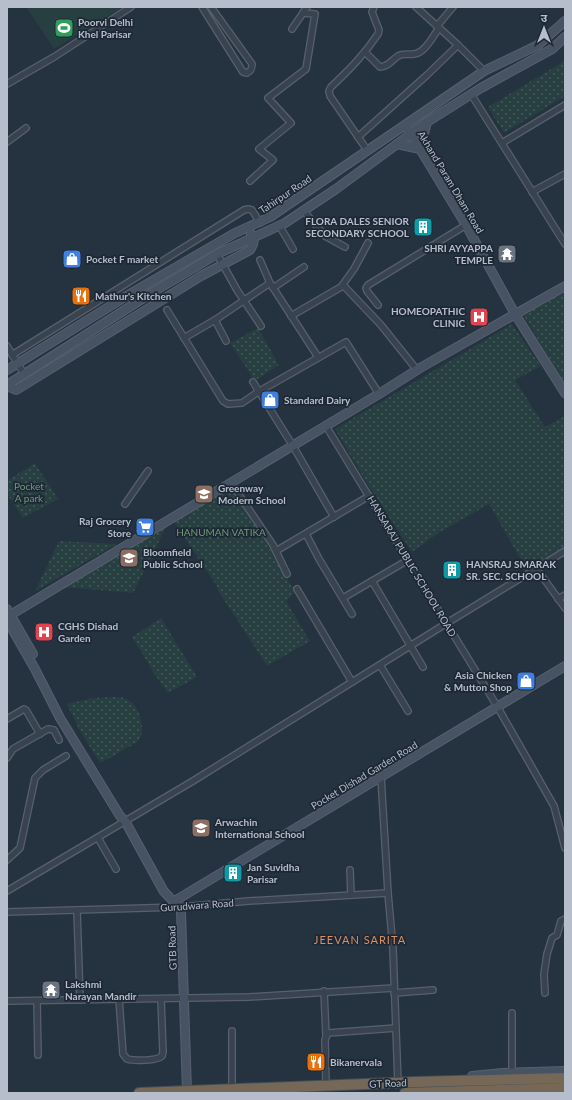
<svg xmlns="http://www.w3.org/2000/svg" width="572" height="1100" viewBox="0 0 572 1100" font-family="Lato,'Noto Sans Devanagari',sans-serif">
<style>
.grass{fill:url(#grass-dots)}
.pitch{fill:#273f41}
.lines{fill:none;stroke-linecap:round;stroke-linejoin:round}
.street-casing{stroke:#57616d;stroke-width:8}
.secondary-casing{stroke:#57616d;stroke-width:10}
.highway-casing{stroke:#444e5a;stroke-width:12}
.street{stroke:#394350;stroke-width:5.5}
.secondary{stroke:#475363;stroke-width:8}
.highway{stroke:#766856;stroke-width:10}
.labels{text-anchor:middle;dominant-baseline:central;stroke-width:3.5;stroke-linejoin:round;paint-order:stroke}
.poi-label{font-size:10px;font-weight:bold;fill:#b5beca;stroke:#1e2835;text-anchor:start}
.street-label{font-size:10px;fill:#b5beca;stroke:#1e2835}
.park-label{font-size:10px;fill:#6c9c75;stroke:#1e2835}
.neighbourhood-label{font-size:11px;letter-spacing:1px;fill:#d79164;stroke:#1e2835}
</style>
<defs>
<pattern id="grass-dots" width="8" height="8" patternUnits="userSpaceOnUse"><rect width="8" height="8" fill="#273f41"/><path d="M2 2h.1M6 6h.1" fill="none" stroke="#44595b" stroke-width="1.8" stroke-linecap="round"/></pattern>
</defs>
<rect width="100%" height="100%" fill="#253240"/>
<g class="grass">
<polygon points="565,59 565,96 504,133 488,107 558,65"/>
<polygon points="565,288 565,384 522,313"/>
<polygon points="512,324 541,366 515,380 545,427 565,416 565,546 532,566 521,560 489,504 440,532 412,552 368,485 335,429"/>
<polygon points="258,328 279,365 255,381 230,343"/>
<polygon points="35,463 58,499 23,518 7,494 7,481"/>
<polygon points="231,483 295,592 286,601 310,641 267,666 217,589 218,588 174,522"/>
<polygon points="166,527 133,593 63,587"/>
<polygon points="59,541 117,544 35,591"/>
<polygon points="161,618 197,677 168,693 155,675 132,637"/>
<path d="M112,697C119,697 125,697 130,701C140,707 147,732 138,741C135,744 129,746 125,749C116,754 109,759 100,763L79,729L67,704L93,698Z"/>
</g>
<polygon class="pitch" points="26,7 123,7 54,49"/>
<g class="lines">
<g class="street-casing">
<g id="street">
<path d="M202,7L243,72L247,73C251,71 252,69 252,64L211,7"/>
<polyline points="416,7 458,45 484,71"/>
<polyline points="437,26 453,7"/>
<polyline points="292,29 307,7"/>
<path d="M365,52L380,67C388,67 392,60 398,56C403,53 409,55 414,54C425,53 433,36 439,28"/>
<polyline points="7,84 54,57 131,7"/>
<polyline points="471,94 565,244"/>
<polyline points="358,137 427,75 458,45"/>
<polyline points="7,142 26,128"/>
<polyline points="502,143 565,105"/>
<path d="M367,150L330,96L329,91L331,87C349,70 364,55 378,34L379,30L372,12L374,7"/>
<polyline points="250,181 273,160 259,149 291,123 268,98 306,69 315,14 303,13"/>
<polyline points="532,192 565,174"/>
<polyline points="303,210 325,236 345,247"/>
<polyline points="279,225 293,249"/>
<polyline points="217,254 237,290 261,326"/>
<polyline points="260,260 270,283 318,357"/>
<polyline points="343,285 381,325 417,370"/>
<polyline points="273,288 304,267"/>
<polyline points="378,305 367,291 366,288 368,285 466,225"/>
<polyline points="167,310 223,401 228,404 242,403 258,392 346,342 379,394"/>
<polyline points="291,316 341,287 354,269 368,243"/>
<polyline points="215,320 226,341"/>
<polyline points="184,338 215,320 270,283"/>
<polyline points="7,346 24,374"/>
<polyline points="12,355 244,210 248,209 252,210 260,223"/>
<polyline points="253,382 293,446 334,517"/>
<polyline points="326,426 497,706 554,806 565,848"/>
<polyline points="231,483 273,545 287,574"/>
<polyline points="125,504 148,471"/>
<polyline points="306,534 319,559 352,614"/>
<polyline points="276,551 369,496"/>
<polyline points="536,568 565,608"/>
<polyline points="372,581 423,667"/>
<polyline points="297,589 352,682"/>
<polyline points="343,598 408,560"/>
<polyline points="558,599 565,595"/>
<polyline points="380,665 408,711"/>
<polyline points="7,719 24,709 26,710 40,734"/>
<polyline points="7,758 13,749 48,729 54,730 59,740"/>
<polyline points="381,777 388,893 393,949 398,1083"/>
<polyline points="98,838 116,869"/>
<polyline points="7,860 20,848 35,778 43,770 66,756"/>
<polyline points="350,870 351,895"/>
<polyline points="7,891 193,781 447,623 565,551"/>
<polyline points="77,910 80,1000"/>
<polyline points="7,912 180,907 249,901 388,893"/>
<polyline points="324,991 326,1036"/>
<polyline points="394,993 433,990"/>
<polyline points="545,993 544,974 547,954 552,938 557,935 561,921 565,919"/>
<path d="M119,999L123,1054L127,1059C134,1061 157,1061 162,1056L163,1052L161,999"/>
<polyline points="7,1001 249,997 394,988"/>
<polyline points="37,1001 38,1055"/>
<polyline points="512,1013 512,1073"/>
<polyline points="232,1031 232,1089"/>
<polyline points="326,1085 325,1040 328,1033 396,1028"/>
</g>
</g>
<g class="secondary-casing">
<g id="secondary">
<polyline points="408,129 466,225 515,314 565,393"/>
<polyline points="397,144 420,149 427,122"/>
<polyline points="7,370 128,295 235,233 270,217 484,71 538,45 565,21"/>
<polyline points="7,385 153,292 187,272 217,254 285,223 336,189 427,122 481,88 552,49 565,37"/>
<path d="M7,386L16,390L201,276L250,250C254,244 255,240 251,234"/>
<polyline points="7,609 33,654"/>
<polyline points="7,617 379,394 420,368 565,286"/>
<path d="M7,620L35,669L60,718L120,816L125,821L163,890C168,897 179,905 181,912L187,1091"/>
<polyline points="173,902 565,666"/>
<polyline points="472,1076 503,1073 565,1071"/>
</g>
</g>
<g class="highway-casing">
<g id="highway">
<polyline points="139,1093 416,1082 565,1078"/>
<polyline points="405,1093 565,1088"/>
</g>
</g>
<use href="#street" class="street"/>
<use href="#secondary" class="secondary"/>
<use href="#highway" class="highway"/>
</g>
<defs>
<g id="stadium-square" transform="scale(1)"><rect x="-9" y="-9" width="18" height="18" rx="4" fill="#2e9e5b" stroke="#1e2835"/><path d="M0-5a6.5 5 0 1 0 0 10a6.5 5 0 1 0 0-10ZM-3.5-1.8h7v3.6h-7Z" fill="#fff"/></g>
<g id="building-square" transform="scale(1)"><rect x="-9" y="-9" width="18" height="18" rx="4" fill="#0f9aa8" stroke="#1e2835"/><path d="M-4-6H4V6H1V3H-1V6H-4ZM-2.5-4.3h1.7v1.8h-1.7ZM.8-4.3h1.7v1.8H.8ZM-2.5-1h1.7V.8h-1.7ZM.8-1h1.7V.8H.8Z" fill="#fff"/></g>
<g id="temple-square" transform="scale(1)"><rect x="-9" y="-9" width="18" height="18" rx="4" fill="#6b7280" stroke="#1e2835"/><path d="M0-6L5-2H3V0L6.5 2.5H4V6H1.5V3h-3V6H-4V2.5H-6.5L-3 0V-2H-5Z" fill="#fff"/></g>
<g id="shop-square" transform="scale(1)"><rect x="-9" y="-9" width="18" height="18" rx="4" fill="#3f7fe0" stroke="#1e2835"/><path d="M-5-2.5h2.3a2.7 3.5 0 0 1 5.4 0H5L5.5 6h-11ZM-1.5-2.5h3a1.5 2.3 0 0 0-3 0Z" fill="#fff"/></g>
<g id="restaurant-square" transform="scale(1)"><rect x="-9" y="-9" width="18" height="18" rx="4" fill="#e8710a" stroke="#1e2835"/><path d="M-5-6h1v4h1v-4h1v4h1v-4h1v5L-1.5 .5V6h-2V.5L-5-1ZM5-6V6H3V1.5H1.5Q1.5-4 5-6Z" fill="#fff"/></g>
<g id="hospital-square" transform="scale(1)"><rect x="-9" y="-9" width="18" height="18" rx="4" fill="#e0444e" stroke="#1e2835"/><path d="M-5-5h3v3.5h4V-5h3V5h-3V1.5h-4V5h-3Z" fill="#fff"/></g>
<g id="school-square" transform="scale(1)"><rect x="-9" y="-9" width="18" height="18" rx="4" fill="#8d6e63" stroke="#1e2835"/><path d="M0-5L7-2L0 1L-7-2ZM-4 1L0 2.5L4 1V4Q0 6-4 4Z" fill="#fff"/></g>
<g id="supermarket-square" transform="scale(1)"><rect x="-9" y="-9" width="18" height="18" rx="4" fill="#3f7fe0" stroke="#1e2835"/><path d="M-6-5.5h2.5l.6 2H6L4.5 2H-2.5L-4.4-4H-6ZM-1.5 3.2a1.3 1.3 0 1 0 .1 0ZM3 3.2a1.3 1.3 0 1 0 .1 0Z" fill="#fff"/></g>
</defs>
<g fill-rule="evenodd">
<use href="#stadium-square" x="64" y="28"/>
<use href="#building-square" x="423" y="227"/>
<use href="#temple-square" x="507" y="254"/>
<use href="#shop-square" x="72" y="259"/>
<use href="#restaurant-square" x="81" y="296"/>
<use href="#hospital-square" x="479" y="317"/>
<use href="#shop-square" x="270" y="400"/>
<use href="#school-square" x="204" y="494"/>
<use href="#supermarket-square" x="145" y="527"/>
<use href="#school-square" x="129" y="558"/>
<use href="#building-square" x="452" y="570"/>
<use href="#hospital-square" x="44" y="632"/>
<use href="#shop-square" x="526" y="681"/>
<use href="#school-square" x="201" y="828"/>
<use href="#building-square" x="233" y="873"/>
<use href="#temple-square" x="51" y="990"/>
<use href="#restaurant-square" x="316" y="1062"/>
</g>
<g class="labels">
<g class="poi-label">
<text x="78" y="22">Poorvi Delhi<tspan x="78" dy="12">Khel Parisar</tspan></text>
<text x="409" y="221" text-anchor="end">FLORA DALES SENIOR<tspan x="409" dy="12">SECONDARY SCHOOL</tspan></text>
<text x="493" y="248" text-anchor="end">SHRI AYYAPPA<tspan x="493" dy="12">TEMPLE</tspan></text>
<text x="86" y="259">Pocket F market</text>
<text x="95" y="296">Mathur's Kitchen</text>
<text x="465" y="311" text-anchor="end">HOMEOPATHIC<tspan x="465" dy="12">CLINIC</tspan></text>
<text x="284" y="400">Standard Dairy</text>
<text x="218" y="488">Greenway<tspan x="218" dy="12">Modern School</tspan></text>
<text x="131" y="521" text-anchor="end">Raj Grocery<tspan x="131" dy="12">Store</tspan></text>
<text x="143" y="552">Bloomfield<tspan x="143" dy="12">Public School</tspan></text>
<text x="466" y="564">HANSRAJ SMARAK<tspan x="466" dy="12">SR. SEC. SCHOOL</tspan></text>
<text x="58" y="626">CGHS Dishad<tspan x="58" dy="12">Garden</tspan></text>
<text x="512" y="675" text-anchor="end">Asia Chicken<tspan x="512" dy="12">&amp; Mutton Shop</tspan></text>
<text x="215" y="822">Arwachin<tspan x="215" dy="12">International School</tspan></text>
<text x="247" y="867">Jan Suvidha<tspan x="247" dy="12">Parisar</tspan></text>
<text x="65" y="984">Lakshmi<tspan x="65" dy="12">Narayan Mandir</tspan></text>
<text x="330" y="1062">Bikanervala</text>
</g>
<g class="street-label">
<text transform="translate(451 182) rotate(59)">Akhand Param Dham Road</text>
<text transform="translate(285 194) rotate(-34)">Tahirpur Road</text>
<text transform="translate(412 566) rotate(59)">HANSARAJ PUBLIC SCHOOL ROAD</text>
<text transform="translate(364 775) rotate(-31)">Pocket Dishad Garden Road</text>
<text transform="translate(197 905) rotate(-4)">Gurudwara Road</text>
<text transform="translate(172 948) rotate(-92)">GTB Road</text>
<text transform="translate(388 1083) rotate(-2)">GT Road</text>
</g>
<g class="park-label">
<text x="29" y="486">Pocket<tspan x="29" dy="12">A park</tspan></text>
<text x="221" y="532">HANUMAN VATIKA</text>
</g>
<g class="neighbourhood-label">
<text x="360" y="939">JEEVAN SARITA</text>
</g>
</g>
<rect width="572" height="1100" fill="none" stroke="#b5beca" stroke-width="16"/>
<g transform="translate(544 28)" stroke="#1e2835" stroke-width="3" paint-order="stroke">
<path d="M0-3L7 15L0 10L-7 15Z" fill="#b5beca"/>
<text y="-6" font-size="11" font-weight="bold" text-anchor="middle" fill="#b5beca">उ</text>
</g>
</svg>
